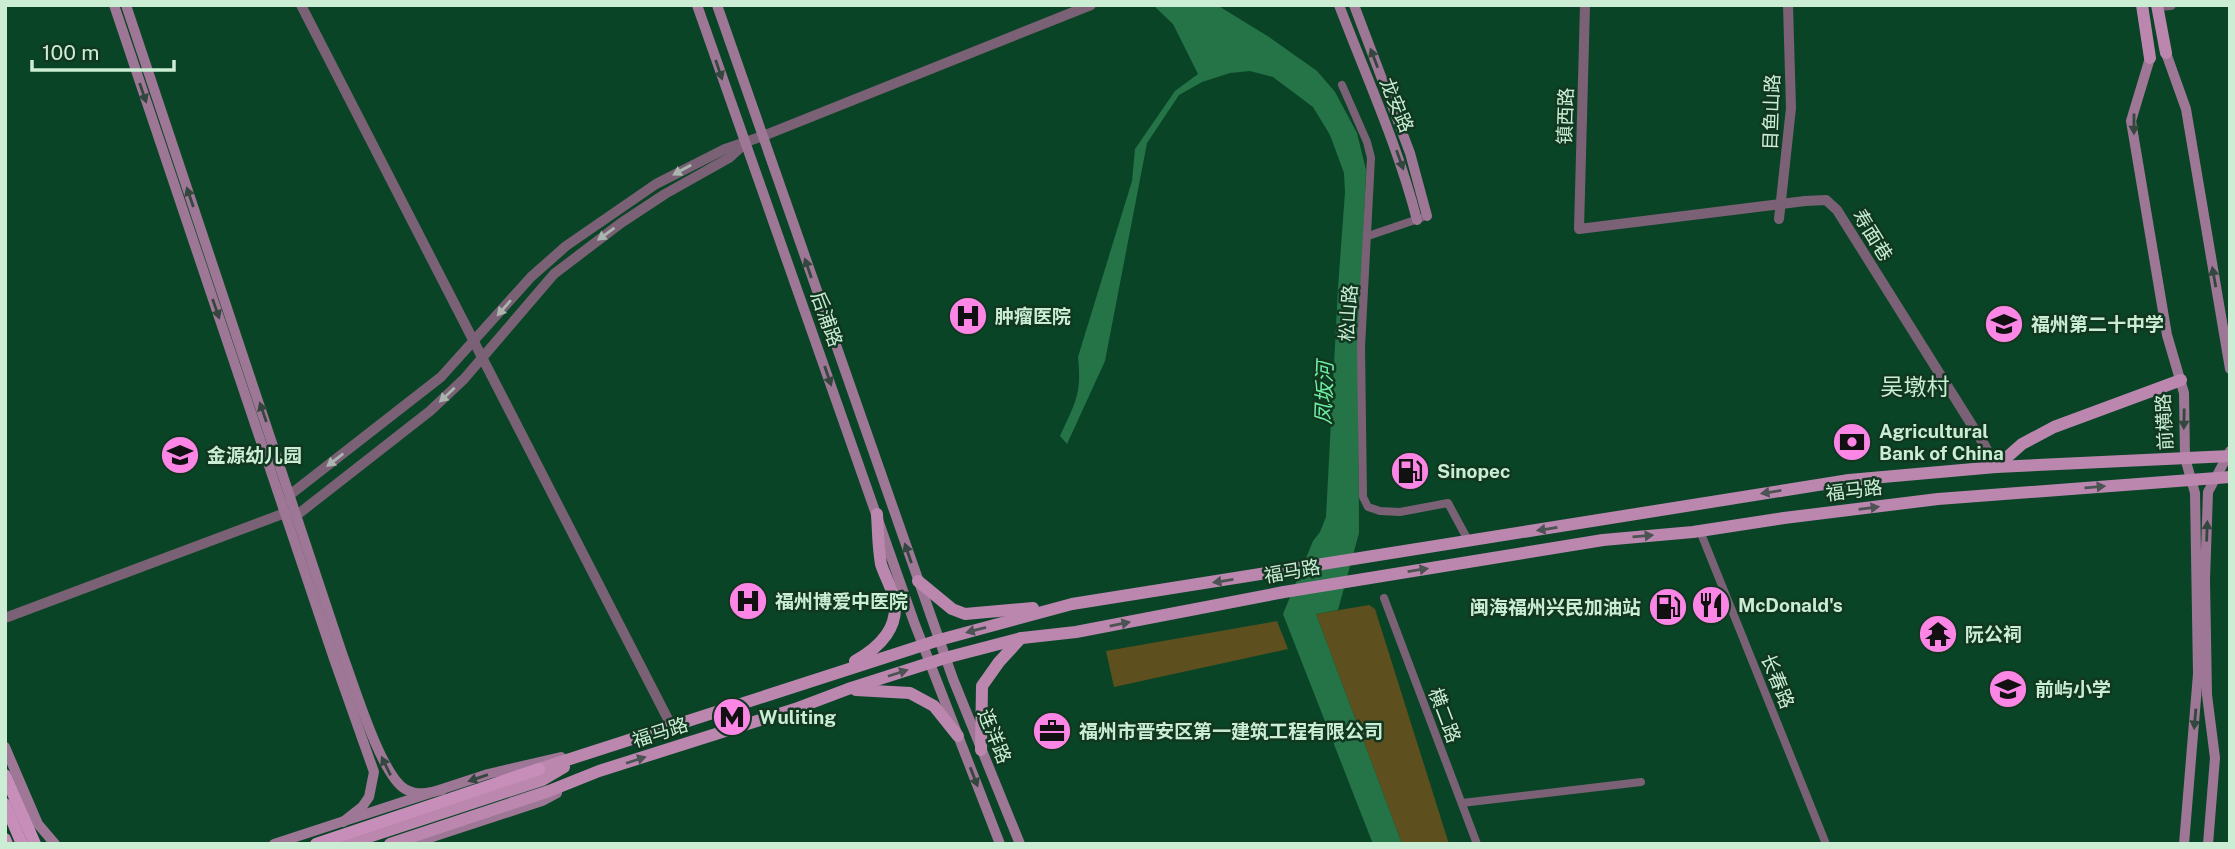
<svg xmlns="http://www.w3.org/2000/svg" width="2235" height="849" viewBox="0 0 2235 849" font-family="'Public Sans','Noto Sans SC',sans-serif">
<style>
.green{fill:#5d501e}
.water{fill:#257447}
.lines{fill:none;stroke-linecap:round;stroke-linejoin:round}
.minor{stroke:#7b6175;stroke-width:8}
.tertiary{stroke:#7b6175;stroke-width:10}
.secondary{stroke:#9f7796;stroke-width:10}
.primary{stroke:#bb87af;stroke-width:12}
.trunk{stroke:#c88eba;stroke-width:12}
.oneway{fill:#34473e}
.oneway2{fill:#aab5ae}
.oneway3{fill:#4c5353}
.labels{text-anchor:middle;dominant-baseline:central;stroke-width:5;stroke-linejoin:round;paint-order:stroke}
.street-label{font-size:19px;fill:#caedd4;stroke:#113721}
.poi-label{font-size:19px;font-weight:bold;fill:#caedd4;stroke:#113721;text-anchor:start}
.water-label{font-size:21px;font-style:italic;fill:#6ef1a3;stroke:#113721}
.quarter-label{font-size:23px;fill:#caedd4;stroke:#113721}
</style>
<rect width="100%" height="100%" fill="#0a4426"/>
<g class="green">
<polygon points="1369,605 1375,609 1449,844 1402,844 1316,614"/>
<polygon points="1277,621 1288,649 1114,687 1106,651"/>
</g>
<path class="water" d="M1153,5H1217L1269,37L1317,71L1335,92L1357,133L1366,170L1360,317L1358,322L1359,533L1338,610L1316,614L1402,844H1373L1283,614L1313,541L1320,532L1326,517L1338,288L1345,192L1344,173L1330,135L1313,107L1273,77L1250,71L1230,73L1202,82L1179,95L1147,143L1105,361L1067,444L1060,436C1075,403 1082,395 1078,357L1132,181L1135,149L1175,91L1198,74L1173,24Z"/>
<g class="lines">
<g class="minor">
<polyline points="1342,85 1367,142 1371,158 1361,347 1363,497 1368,507 1380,511 1400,512 1448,503 1469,542"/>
<polyline points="1368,236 1421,218"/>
<polyline points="1700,531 1826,844"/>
<polyline points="1384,598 1477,844"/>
<polyline points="1462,803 1641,782"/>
</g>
<g class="tertiary">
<polyline points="301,5 671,725"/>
<polyline points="1585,5 1579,229 1805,201 1826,200 1837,210 1985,446 1996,467"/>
<polyline points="2158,6 2171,5"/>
<polyline points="1779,219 1791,108 1788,5"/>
<polyline points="289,501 291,494 441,377 531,277 566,246 656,184 725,149 763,136 1091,5"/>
<polyline points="5,618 285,513 297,515 430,411 464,379 554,274 621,223 665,194 729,158 742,146"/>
</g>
<g class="secondary">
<polyline points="114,5 334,659 374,772 369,797 362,807 343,822"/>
<path d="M126,5L343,656C354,685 381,775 405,789C417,796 429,793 442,790"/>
<polyline points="697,5 914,622 1000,844"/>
<polyline points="717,5 953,679 1020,844"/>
<path d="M1339,5C1366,76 1398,146 1417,220"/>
<polyline points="1354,5 1410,153 1427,216"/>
<polyline points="2166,53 2186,109 2230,369"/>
<polyline points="2150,58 2131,121 2167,335 2184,393 2185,458 2195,493 2198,674 2184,844"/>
<polyline points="5,747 38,824 55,844"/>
<polyline points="274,844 488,774 561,757"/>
<polyline points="411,844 542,801 557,793"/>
<polyline points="2208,844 2215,758 2207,695 2205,580 2208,492 2230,451"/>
</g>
<g class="primary">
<polyline points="2142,5 2150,58"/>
<polyline points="2157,5 2166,53"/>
<polyline points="1996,467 2022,444 2054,427 2181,380"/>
<polyline points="918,581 952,609 965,614 1033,608"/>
<path d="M855,661C879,648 902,626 893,595C890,584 884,574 881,564C878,547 878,530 877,514"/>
<polyline points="856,690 910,693 934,706 958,736"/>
<polyline points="981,750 982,686 999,662 1021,638"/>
<polyline points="539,769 939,640 1072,604 1849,480 1996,467 2230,456"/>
<polyline points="347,844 542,780 564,767"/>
<polyline points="390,844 549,791 599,771 795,709 848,689 945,658 1022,638 1076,632 1284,592 1603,540 1693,532 1784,518 1938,499 2230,477"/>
</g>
<g class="trunk">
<polyline points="5,775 35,844"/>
<polyline points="5,804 22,844"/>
<polyline points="5,839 7,844"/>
<polyline points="316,844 539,769"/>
</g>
</g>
<defs><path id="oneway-solid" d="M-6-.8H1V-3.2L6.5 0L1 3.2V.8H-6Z" transform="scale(1.75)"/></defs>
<g class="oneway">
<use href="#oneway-solid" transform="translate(1374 58) rotate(-111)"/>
<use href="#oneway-solid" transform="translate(719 70) rotate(71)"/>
<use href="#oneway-solid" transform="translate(143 93) rotate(71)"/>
<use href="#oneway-solid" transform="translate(2134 124) rotate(90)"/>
<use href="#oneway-solid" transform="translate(1400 160) rotate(70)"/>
<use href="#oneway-solid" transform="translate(190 197) rotate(-109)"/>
<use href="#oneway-solid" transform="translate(808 268) rotate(-109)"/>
<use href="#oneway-solid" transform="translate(2214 277) rotate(-100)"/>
<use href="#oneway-solid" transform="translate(216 309) rotate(71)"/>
<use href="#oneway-solid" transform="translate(828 376) rotate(71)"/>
<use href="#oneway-solid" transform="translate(263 412) rotate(-109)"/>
<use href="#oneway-solid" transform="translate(2184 419) rotate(91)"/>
<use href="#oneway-solid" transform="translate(2207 531) rotate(-88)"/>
<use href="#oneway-solid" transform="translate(908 553) rotate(-109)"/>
<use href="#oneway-solid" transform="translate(2195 719) rotate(95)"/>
<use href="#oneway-solid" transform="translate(386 766) rotate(-116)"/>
<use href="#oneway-solid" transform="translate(974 777) rotate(69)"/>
<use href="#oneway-solid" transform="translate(478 778) rotate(161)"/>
</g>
<g class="oneway2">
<use href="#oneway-solid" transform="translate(682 170) rotate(151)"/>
<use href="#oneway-solid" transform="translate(606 234) rotate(144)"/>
<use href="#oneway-solid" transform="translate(504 308) rotate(131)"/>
<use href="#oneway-solid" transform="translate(447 395) rotate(137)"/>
<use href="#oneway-solid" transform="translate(335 460) rotate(142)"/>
</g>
<g class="oneway3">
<use href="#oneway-solid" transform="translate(2095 487) rotate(-5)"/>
<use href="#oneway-solid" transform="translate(1771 492) rotate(171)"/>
<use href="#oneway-solid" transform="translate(1869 508) rotate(-7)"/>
<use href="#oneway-solid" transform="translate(1547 529) rotate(171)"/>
<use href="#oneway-solid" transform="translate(1643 536) rotate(-5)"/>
<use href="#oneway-solid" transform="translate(1418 570) rotate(-9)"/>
<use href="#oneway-solid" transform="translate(1223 581) rotate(171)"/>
<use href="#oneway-solid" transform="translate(1120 624) rotate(-11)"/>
<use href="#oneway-solid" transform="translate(976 630) rotate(165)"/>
<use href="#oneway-solid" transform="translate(898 673) rotate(-18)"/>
<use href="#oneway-solid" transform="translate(636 760) rotate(-18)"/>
</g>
<defs>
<g id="hospital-disc" transform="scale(2.0125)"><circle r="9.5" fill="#fb86e5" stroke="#113721"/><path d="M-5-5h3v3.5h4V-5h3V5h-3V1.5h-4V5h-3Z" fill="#111"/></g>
<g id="school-disc" transform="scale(2.0125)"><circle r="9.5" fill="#fb86e5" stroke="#113721"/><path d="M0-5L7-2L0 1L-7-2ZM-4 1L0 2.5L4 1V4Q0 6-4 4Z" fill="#111"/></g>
<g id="bank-disc" transform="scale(2.0125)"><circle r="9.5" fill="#fb86e5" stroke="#113721"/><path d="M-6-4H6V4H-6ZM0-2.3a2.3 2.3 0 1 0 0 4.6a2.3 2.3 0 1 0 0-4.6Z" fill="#111"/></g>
<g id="fuel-disc" transform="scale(2.0125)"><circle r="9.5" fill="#fb86e5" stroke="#113721"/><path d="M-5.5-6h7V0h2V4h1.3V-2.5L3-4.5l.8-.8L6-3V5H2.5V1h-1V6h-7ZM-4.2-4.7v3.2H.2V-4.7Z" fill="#111"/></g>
<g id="restaurant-disc" transform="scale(2.0125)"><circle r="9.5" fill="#fb86e5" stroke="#113721"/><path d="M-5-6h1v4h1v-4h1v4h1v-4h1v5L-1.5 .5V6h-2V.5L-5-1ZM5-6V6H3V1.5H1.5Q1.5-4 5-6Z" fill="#111"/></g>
<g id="temple-disc" transform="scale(2.0125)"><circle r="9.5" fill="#fb86e5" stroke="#113721"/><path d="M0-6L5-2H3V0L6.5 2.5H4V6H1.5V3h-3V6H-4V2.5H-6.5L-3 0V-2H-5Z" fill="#111"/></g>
<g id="metro-disc" transform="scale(2.0125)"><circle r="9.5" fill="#fb86e5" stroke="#113721"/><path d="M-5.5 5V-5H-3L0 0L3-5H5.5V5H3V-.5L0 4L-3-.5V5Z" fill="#111"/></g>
<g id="office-disc" transform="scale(2.0125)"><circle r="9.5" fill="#fb86e5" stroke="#113721"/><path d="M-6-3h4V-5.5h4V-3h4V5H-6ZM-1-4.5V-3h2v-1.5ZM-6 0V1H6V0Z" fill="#111"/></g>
</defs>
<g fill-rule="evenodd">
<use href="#hospital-disc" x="968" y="316"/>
<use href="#school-disc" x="2004" y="324"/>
<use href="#bank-disc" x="1852" y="442"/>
<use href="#school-disc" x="180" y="455"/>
<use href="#fuel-disc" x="1410" y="471"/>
<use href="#hospital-disc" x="748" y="601"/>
<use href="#restaurant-disc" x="1711" y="605"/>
<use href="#fuel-disc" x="1668" y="607"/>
<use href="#temple-disc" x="1938" y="634"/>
<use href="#school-disc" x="2008" y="689"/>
<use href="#metro-disc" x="732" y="717"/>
<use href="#office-disc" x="1052" y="731"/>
</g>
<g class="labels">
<g class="street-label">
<text transform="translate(1397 105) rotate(67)">龙安路</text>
<text transform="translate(1771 112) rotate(-88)">目鱼山路</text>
<text transform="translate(1565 116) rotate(-88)">镇西路</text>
<text transform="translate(1873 235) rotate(58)">寿面巷</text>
<text transform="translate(1348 313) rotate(-86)">松山路</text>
<text transform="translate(827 319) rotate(70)">后浦路</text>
<text transform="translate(2164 422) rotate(-93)">前横路</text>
<text transform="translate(1854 490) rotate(-7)">福马路</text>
<text transform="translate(1292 571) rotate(-10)">福马路</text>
<text transform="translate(1778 681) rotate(68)">长春路</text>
<text transform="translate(1445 715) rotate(69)">横二路</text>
<text transform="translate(660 732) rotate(-18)">福马路</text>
<text transform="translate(995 736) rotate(68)">连洋路</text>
</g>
<g class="poi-label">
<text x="995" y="316">肿瘤医院</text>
<text x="2031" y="324">福州第二十中学</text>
<text x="1879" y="431">Agricultural<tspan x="1879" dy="22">Bank of China</tspan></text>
<text x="207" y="455">金源幼儿园</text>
<text x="1437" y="471">Sinopec</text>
<text x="775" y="601">福州博爱中医院</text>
<text x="1738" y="605">McDonald's</text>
<text x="1641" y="607" text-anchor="end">闽海福州兴民加油站</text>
<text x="1965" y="634">阮公祠</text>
<text x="2035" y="689">前屿小学</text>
<text x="759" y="717">Wuliting</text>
<text x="1079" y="731">福州市晋安区第一建筑工程有限公司</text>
</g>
<g class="water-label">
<text transform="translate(1324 393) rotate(-88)">凤坂河</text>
</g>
<g class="quarter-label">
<text x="1915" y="386">吴墩村</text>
</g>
</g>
<rect width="2235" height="849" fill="none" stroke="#caedd4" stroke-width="14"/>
<path d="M32 60v10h142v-10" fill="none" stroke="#caedd4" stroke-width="3.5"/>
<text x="42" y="60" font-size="21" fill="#caedd4" stroke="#113721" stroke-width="5" paint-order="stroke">100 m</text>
</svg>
